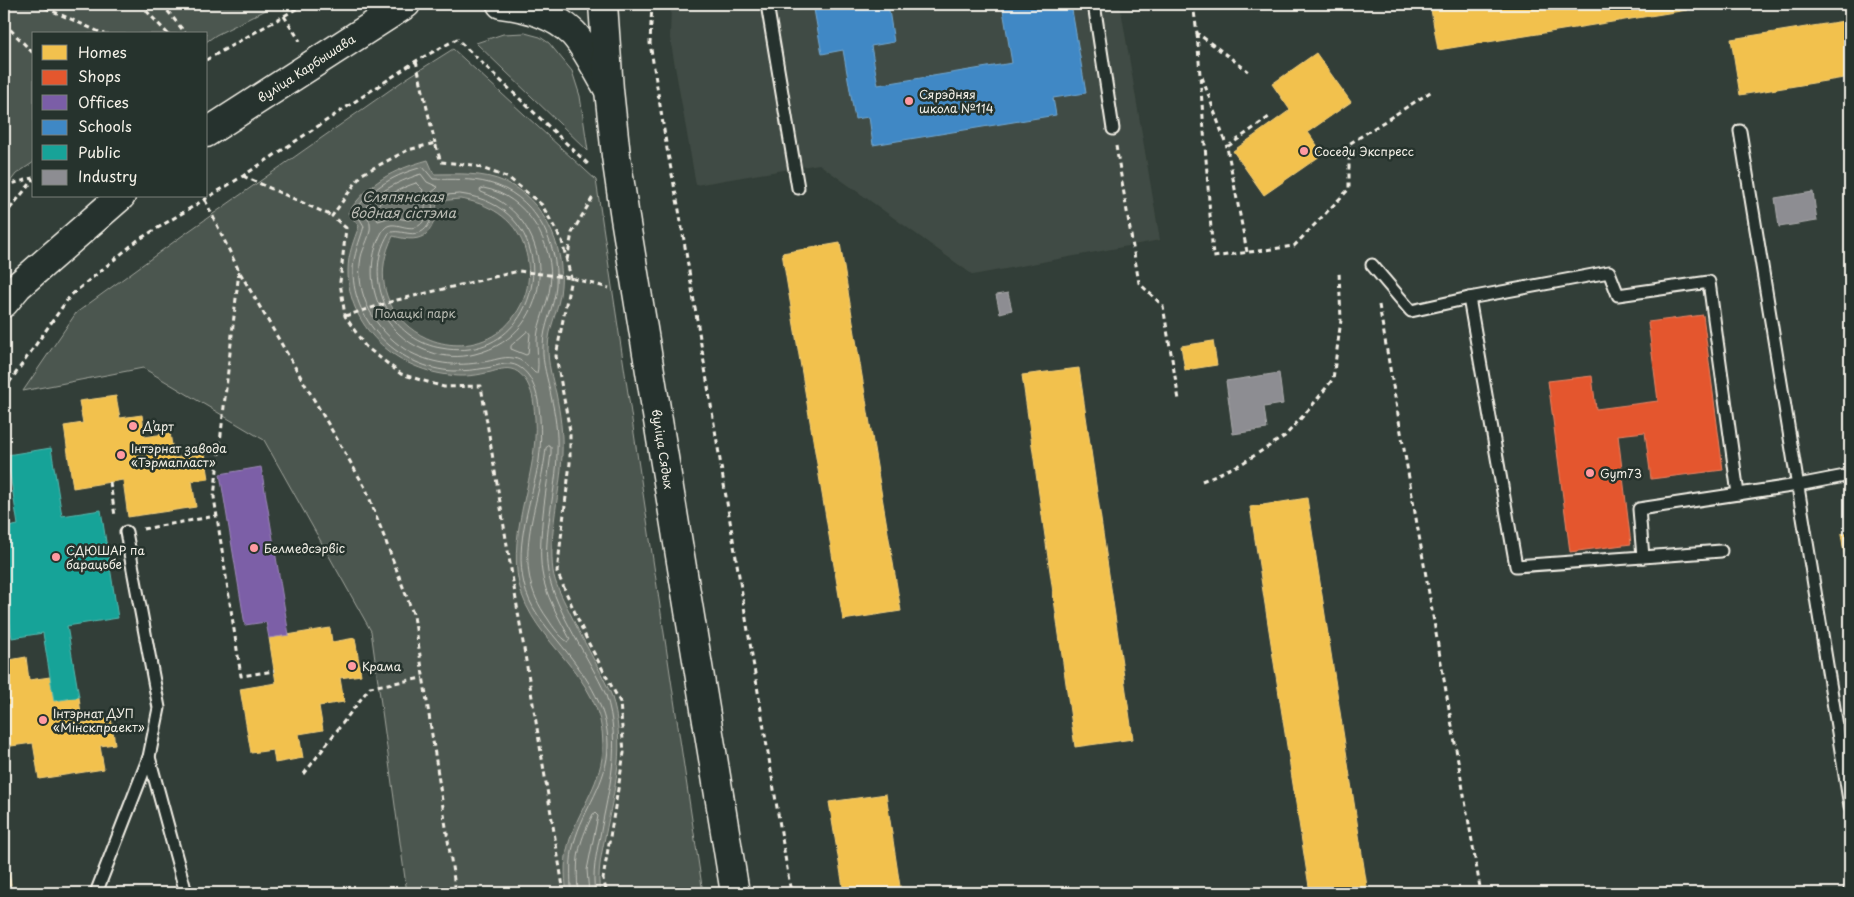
<svg xmlns="http://www.w3.org/2000/svg" width="1854" height="897" viewBox="0 0 1854 897" font-family="'Playpen Sans',sans-serif">
<style>
.built{fill:#404b44}
.green{fill:#4c564f;stroke:#a0a49c}
.water{fill:#727972;stroke:#a6a9a1;fill-rule:evenodd}
.homes{fill:#f2c14e;stroke:#f3cf7c}
.shops{fill:#e4572e;stroke:#e98566}
.offices{fill:#7b5ea7;stroke:#9f8aba}
.schools{fill:#3f88c5;stroke:#75a8d0}
.public{fill:#17a398;stroke:#59bab0}
.industry{fill:#8d8d92;stroke:#acabac}
.lines{fill:none;stroke-linecap:round;stroke-linejoin:round}
.shore{stroke:#c0c1b9;stroke-width:1}
.lane-casing{stroke:#f4f1e8;stroke-width:15}
.secondary-casing{stroke:#f4f1e8;stroke-width:31}
.path{stroke:#f4f1e8;stroke-width:3;stroke-dasharray:5 4;stroke-linecap:butt}
.lane{stroke:#26332d;stroke-width:11}
.secondary{stroke:#26332d;stroke-width:28}
.poi-dot{fill:#ff9aa2;stroke:#26332d;stroke-width:2}
.labels{text-anchor:middle;dominant-baseline:central;stroke-width:5;stroke-linejoin:round;paint-order:stroke}
.street-label{font-size:12px;fill:#f4f1e8;stroke:#26332d}
.poi-label{font-size:12px;fill:#f4f1e8;stroke:#26332d;text-anchor:start}
.park-label{font-size:12px;fill:#b9bbb2;stroke:#26332d}
.water-label{font-size:14px;font-style:italic;fill:#babbb3;stroke:#26332d}
</style>
<rect width="100%" height="100%" fill="#323e38"/>
<filter id="ink" filterUnits="userSpaceOnUse"><feTurbulence type="fractalNoise" baseFrequency=".02" numOctaves="2"/><feDisplacementMap in="SourceGraphic" scale="10" xChannelSelector="R" yChannelSelector="G"/><feConvolveMatrix kernelMatrix="1 2 1 2 8 2 1 2 1" color-interpolation-filters="sRGB"/></filter>
<g filter="url(#ink)">
<polygon class="built" points="671,4 1120,4 1160,240 973,275 819,164 696,185 670,38"/>
<g class="green">
<polygon points="4,4 278,4 216,35 206,42 206,34 34,34 34,162 16,174 4,190"/>
<polygon points="525,33 540,37 549,43 572,71 580,96 588,151 476,43 503,34"/>
<polygon points="453,49 596,180 703,893 407,893 371,631 264,440 143,368 23,391 76,313 186,233 407,78"/>
</g>
<path class="water" d="M428,160L434,174C458,174 483,172 505,182C543,199 565,246 561,286C560,308 548,327 548,349C548,364 552,378 556,393C560,413 563,434 562,454C561,490 548,535 553,571C555,584 562,597 568,609C581,638 598,665 611,694C627,744 615,787 605,837C601,856 597,874 600,893H567C564,875 564,857 570,839C580,807 603,781 603,745C603,673 532,645 519,584C507,528 539,474 535,418C534,408 534,398 530,389C527,381 521,371 511,369C503,367 494,372 486,373C474,376 461,377 449,375C395,369 347,326 348,270C348,254 354,240 359,226L348,213C369,182 392,170 428,160ZM460,199C488,203 514,218 524,246C531,266 530,287 521,305C478,389 347,328 393,236C425,245 435,233 437,201Z"/>
<g class="homes">
<polygon points="1430,4 1686,4 1687,10 1438,50"/>
<polygon points="1850,20 1850,77 1740,95 1731,39"/>
<polygon points="1316,53 1351,102 1308,132 1323,154 1264,195 1233,151 1290,110 1272,84"/>
<polygon points="840,243 901,611 843,620 782,253"/>
<polygon points="1213,341 1217,365 1185,370 1181,346"/>
<polygon points="1079,368 1133,739 1075,747 1022,375"/>
<polygon points="116,396 120,418 142,415 145,437 170,433 174,458 205,453 209,479 192,481 196,507 128,517 123,480 73,488 64,426 83,423 79,401"/>
<polygon points="1307,498 1368,893 1310,893 1274,663 1250,507"/>
<polygon points="1850,532 1850,589 1841,534"/>
<polygon points="330,628 332,642 355,638 361,675 340,678 344,702 319,706 323,730 299,734 303,758 275,763 273,750 251,753 240,689 276,683 269,638"/>
<polygon points="26,657 29,680 50,677 54,701 79,697 82,723 111,718 115,744 100,746 104,769 39,779 33,743 4,747 4,661"/>
<polygon points="886,794 901,893 844,893 829,802"/>
<polygon points="4,843 11,885 4,886"/>
</g>
<polygon class="shops" points="1703,315 1723,470 1651,479 1645,432 1618,435 1631,544 1570,552 1548,381 1592,376 1596,409 1658,401 1648,322"/>
<polygon class="offices" points="261,467 289,635 269,638 266,622 245,625 220,474"/>
<polygon class="schools" points="813,4 888,4 894,42 871,46 878,85 1012,63 1002,4 1071,4 1086,93 1053,98 1056,115 873,145 869,117 855,119 843,50 822,54"/>
<polygon class="public" points="51,448 62,516 101,510 118,618 67,626 79,697 54,701 43,633 12,638 4,587 4,528 18,525 7,455"/>
<g class="industry">
<polygon points="1813,192 1817,221 1779,227 1775,198"/>
<polygon points="1008,293 1012,310 1000,313 996,295"/>
<polygon points="1279,373 1283,404 1264,407 1267,429 1233,434 1226,381"/>
</g>
<g class="lines">
<g class="shore">
<path d="M418,175L421,174L427,182L438,187C435,191 430,192 427,197C422,207 430,222 416,227C404,231 390,217 382,232C368,258 369,290 384,315C394,333 411,346 430,352C444,357 460,358 475,354C558,334 561,220 481,192L480,190L483,188C526,195 556,244 550,287C548,302 541,316 538,331C535,344 540,364 537,373H535C529,367 522,359 513,358C503,356 493,361 483,362C457,367 430,364 406,350C375,330 354,294 361,257C363,247 372,234 370,224C370,219 365,215 363,211C376,192 397,182 418,175Z"/>
<path d="M416,183L423,190L419,199L416,218L408,220L391,217L378,221L373,211C383,197 400,188 416,183Z"/>
<path d="M460,194C574,209 544,368 441,348C420,345 400,331 389,312C375,288 374,257 389,233C401,227 419,244 430,222C433,215 431,206 434,198L447,195Z"/>
<polygon points="528,331 530,334 528,354 526,355 511,349 511,346"/>
<path d="M549,446L551,447V453C547,488 537,538 542,572C545,595 559,618 570,639L568,642C560,637 553,627 548,619C507,563 540,508 546,448Z"/>
<path d="M571,893C571,876 569,860 574,843C583,809 608,783 608,745C608,704 583,672 558,641C544,624 529,607 524,584C514,542 532,501 539,460C541,446 541,432 540,418C539,406 538,394 532,382C529,374 520,365 511,364C502,363 494,367 486,368C475,370 464,371 453,371C400,368 353,324 353,271C353,255 360,241 364,226L355,211C372,187 396,174 423,167L433,179C452,180 471,178 489,183C533,194 559,241 556,285C555,306 543,325 543,347C542,364 548,379 551,396C555,414 558,433 557,452C557,488 542,538 548,572C556,613 589,657 606,695C622,745 609,787 600,836C596,855 592,874 595,893"/>
<path d="M578,893C576,858 577,847 593,814L595,813L598,816L587,870L589,893"/>
</g>
<g class="lane-casing">
<g id="lane">
<polyline points="767,4 798,188"/>
<polyline points="1094,4 1113,129"/>
<polyline points="1740,131 1850,806"/>
<polyline points="1372,265 1411,311 1469,298 1609,272 1618,295 1709,282 1738,494"/>
<polyline points="1469,298 1516,566 1643,557 1639,509 1798,485 1850,475"/>
<polyline points="1643,557 1721,551"/>
<polyline points="149,757 186,893"/>
<polyline points="96,893 149,757 159,708 126,532"/>
<polyline points="1849,893 1850,890"/>
</g>
</g>
<g class="secondary-casing">
<g id="secondary">
<path d="M501,4C528,7 553,14 573,33C584,44 598,72 607,87"/>
<polyline points="603,4 609,90 616,156 625,218 735,893"/>
<polyline points="206,133 406,4"/>
<polyline points="4,303 18,286 121,196"/>
</g>
</g>
<g class="path">
<polyline points="37,4 104,34"/>
<polyline points="140,4 168,34"/>
<polyline points="162,4 186,34"/>
<polyline points="652,4 650,43 667,149 679,210 791,893"/>
<polyline points="1193,4 1197,33 1248,71"/>
<polyline points="284,16 300,41"/>
<polyline points="4,23 34,54"/>
<polyline points="1197,33 1213,257 1294,246 1349,189 1349,144 1432,91"/>
<polyline points="206,60 305,4"/>
<polyline points="416,61 435,143"/>
<polyline points="1202,77 1227,147"/>
<polyline points="1116,146 1139,283 1163,306 1179,400"/>
<polyline points="243,176 332,216"/>
<polyline points="4,186 33,178"/>
<polyline points="205,200 239,271 366,489 414,616 456,893"/>
<polyline points="4,216 34,179"/>
<polyline points="1247,252 1227,147 1269,117"/>
<polyline points="567,260 572,233 593,197"/>
<polyline points="239,271 214,497 241,676 274,671"/>
<polyline points="1379,305 1481,893"/>
<polyline points="345,316 397,300 519,271 571,278 609,288"/>
<polyline points="4,390 70,296 138,240 243,176 416,61 457,39 588,164"/>
<polyline points="1202,481 1241,464 1285,436 1311,407 1333,379 1341,320 1339,272"/>
<polyline points="110,482 115,516"/>
<polyline points="143,529 216,516"/>
<polyline points="304,774 370,687 423,678"/>
<polyline points="564,893 481,386 444,387 401,374 365,346 345,316 340,282 346,228 332,216 362,174 408,150 435,143 441,162 473,165 509,178 542,205 562,241 571,278 556,356 570,431 570,463 557,572 588,642 620,702 624,753 603,879 607,893"/>
</g>
<use href="#lane" class="lane"/>
<use href="#secondary" class="secondary"/>
</g>
</g>
<g class="poi-dot">
<circle cx="909" cy="101" r="5"/>
<circle cx="1304" cy="151" r="5"/>
<circle cx="133" cy="426" r="5"/>
<circle cx="121" cy="455" r="5"/>
<circle cx="1590" cy="473" r="5"/>
<circle cx="254" cy="548" r="5"/>
<circle cx="56" cy="557" r="5"/>
<circle cx="352" cy="666" r="5"/>
<circle cx="43" cy="720" r="5"/>
</g>
<g class="labels">
<g class="street-label">
<text transform="translate(306 68) rotate(-33)">вуліца Карбышава</text>
<text transform="translate(663 449) rotate(81)">вуліца Сядых</text>
</g>
<g class="poi-label">
<text x="919" y="94">Сярэдняя<tspan x="919" dy="14">школа №114</tspan></text>
<text x="1314" y="151">Соседи Экспресс</text>
<text x="143" y="426">Дʼарт</text>
<text x="131" y="448">Інтэрнат завода<tspan x="131" dy="14">«Тэрмапласт»</tspan></text>
<text x="1600" y="473">Gym73</text>
<text x="264" y="548">Белмедсэрвіс</text>
<text x="66" y="550">СДЮШАР па<tspan x="66" dy="14">барацьбе</tspan></text>
<text x="362" y="666">Крама</text>
<text x="53" y="713">Інтэрнат ДУП<tspan x="53" dy="14">«Мінскпраект»</tspan></text>
</g>
<g class="park-label">
<text x="415" y="313">Полацкі парк</text>
</g>
<g class="water-label">
<text x="403" y="196">Сляпянская<tspan x="403" dy="16">водная сістэма</tspan></text>
</g>
</g>
<rect width="1854" height="897" fill="none" stroke="#26332d" stroke-width="20"/>
<rect x="10" y="10" width="1834" height="877" fill="none" stroke="#f4f1e8" stroke-width="2" filter="url(#ink)"/>
<rect x="32" y="32" width="175" height="165" fill="#26332d" stroke="#787f78"/>
<rect x="42" y="45" width="25" height="15" fill="#f2c14e" stroke="#787f78"/>
<text x="78" y="58" font-size="15" fill="#f4f1e8">Homes</text>
<rect x="42" y="70" width="25" height="15" fill="#e4572e" stroke="#787f78"/>
<text x="78" y="82" font-size="15" fill="#f4f1e8">Shops</text>
<rect x="42" y="95" width="25" height="15" fill="#7b5ea7" stroke="#787f78"/>
<text x="78" y="108" font-size="15" fill="#f4f1e8">Offices</text>
<rect x="42" y="120" width="25" height="15" fill="#3f88c5" stroke="#787f78"/>
<text x="78" y="132" font-size="15" fill="#f4f1e8">Schools</text>
<rect x="42" y="145" width="25" height="15" fill="#17a398" stroke="#787f78"/>
<text x="78" y="158" font-size="15" fill="#f4f1e8">Public</text>
<rect x="42" y="170" width="25" height="15" fill="#8d8d92" stroke="#787f78"/>
<text x="78" y="182" font-size="15" fill="#f4f1e8">Industry</text>
</svg>
